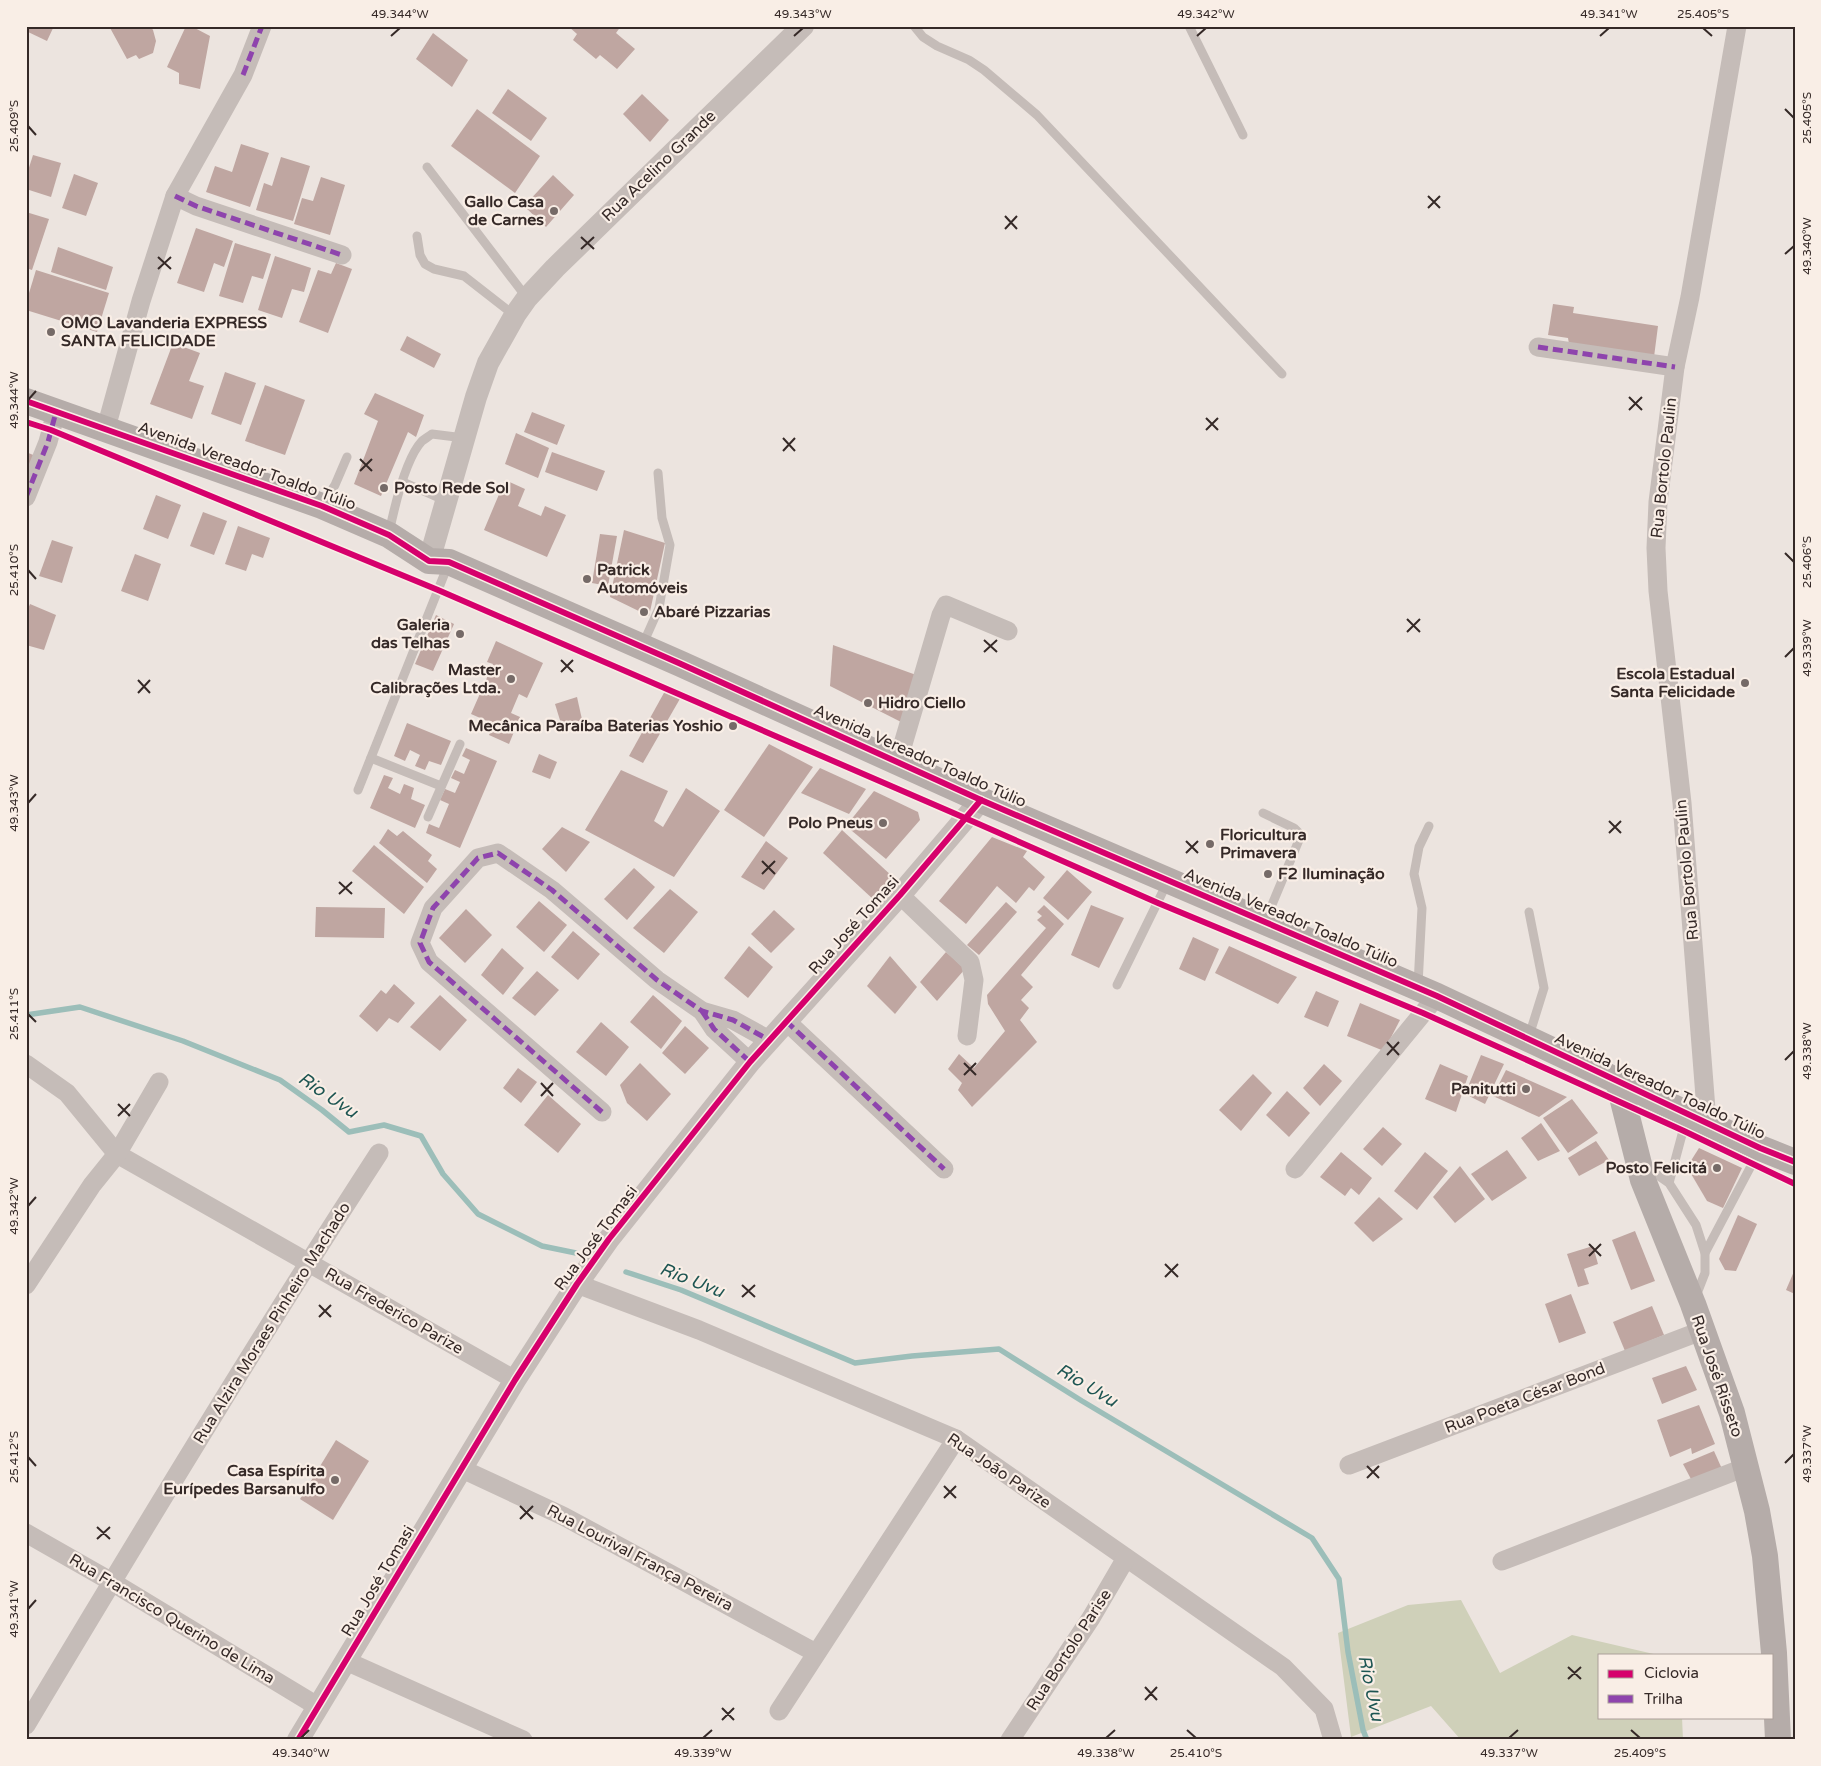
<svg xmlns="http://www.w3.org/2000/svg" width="1821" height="1766" viewBox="0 0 1821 1766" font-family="'Varela Round',sans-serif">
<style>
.green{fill:#cfd0b9}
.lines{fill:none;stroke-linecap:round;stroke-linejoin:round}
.stream{stroke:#9cbeb9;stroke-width:5.5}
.building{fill:#bfa6a1}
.service{stroke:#c5bcb8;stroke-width:9}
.minor{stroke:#c5bcb8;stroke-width:19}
.tertiary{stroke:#c5bcb8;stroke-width:22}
.secondary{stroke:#b5aca9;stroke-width:26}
.quiet{stroke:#8e44ad;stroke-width:5;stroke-dasharray:10 5;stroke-linecap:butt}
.cycleway-casing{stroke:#f9eee6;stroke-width:9}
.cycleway{stroke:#d6006c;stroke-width:6}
.ticks{fill:none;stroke:#352927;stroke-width:2}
.poi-dot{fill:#756a67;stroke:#f9eee6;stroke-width:2}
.labels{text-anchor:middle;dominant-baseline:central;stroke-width:4.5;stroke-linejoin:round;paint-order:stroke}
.street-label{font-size:16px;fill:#352927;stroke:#f9eee6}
.poi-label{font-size:16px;font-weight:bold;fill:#352927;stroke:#f9eee6;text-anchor:end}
.water-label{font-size:18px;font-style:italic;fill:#1d5552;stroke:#f9eee6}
.neatline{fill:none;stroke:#352927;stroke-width:2}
.ticks-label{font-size:12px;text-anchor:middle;fill:#352927}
</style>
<rect width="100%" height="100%" fill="#ece4df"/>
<polygon class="green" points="1461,1600 1500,1673 1572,1635 1658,1655 1600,1655 1600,1717 1682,1717 1683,1740 1461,1740 1431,1706 1351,1737 1338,1633 1408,1605"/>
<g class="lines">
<g class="stream">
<polyline points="26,1015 80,1007 183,1041 280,1080 322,1110 349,1132 384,1125 421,1136 443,1174 478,1214 542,1246 576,1253"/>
<polyline points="626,1272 681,1290 855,1363 912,1356 999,1349 1082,1401 1312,1538 1339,1579 1348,1652 1363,1730 1367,1740"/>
</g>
</g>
<g class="building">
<polygon points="26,26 54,26 47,41 26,31"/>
<polygon points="109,26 150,26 153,30 156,41 153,53 139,59 136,55 127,59"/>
<polygon points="186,26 191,26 210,36 200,89 179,84 179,73 167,67"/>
<polygon points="568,26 621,26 616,33 635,49 617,69 600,55 596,59 573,40 577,34"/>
<polygon points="433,33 468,60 452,87 416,59"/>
<polygon points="508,89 547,118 531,141 492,113"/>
<polygon points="642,94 669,120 650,142 623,114"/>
<polygon points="477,109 540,156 515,193 451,146"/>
<polygon points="241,144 269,153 250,207 206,192 215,166 232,172"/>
<polygon points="33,155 61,163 51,197 26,189 26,177"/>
<polygon points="281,157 310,166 293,221 256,210 264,183 272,186"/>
<polygon points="74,174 98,183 86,216 62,208"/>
<polygon points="553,175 574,195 546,227 524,206"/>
<polygon points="321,177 345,185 330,235 294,224 302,198 313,201"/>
<polygon points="26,212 49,219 32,270 26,268"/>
<polygon points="196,228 233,241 224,267 214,263 204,292 177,283"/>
<polygon points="235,243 271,254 263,279 252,276 243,303 219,296"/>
<polygon points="58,247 113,267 106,290 51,272"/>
<polygon points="275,256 311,268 304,292 292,289 282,318 258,310"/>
<polygon points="336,263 352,269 328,333 299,322 318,270 331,274"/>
<polygon points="36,270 109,293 97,332 26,310 26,303"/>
<polygon points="1553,304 1574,307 1573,313 1658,326 1654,357 1569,344 1568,338 1548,335"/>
<polygon points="407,336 441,354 434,368 400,350"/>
<polygon points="173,343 200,353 189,381 204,386 192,419 150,404"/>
<polygon points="225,372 256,383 241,425 211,414"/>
<polygon points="265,385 305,400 285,455 245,441"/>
<polygon points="375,393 424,415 416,437 408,432 381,496 354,484 378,421 364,414"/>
<polygon points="532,412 565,425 557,445 524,432"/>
<polygon points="516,433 549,448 538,478 505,464"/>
<polygon points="26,452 38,457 26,477"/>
<polygon points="552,452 605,471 597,491 545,472"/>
<polygon points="505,480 525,489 518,506 541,516 545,506 566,515 547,557 484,530"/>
<polygon points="156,495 181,505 168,539 143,529"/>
<polygon points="203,512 227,521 214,555 190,546"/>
<polygon points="238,526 270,538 263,558 252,554 246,571 225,564"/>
<polygon points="624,530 665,543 649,616 610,597"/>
<polygon points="600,534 617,536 608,586 592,583"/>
<polygon points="52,540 73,547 62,583 39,576"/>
<polygon points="135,554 161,564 148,601 121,591"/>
<polygon points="30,604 56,615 44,650 26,645 26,614"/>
<polygon points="436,615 454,624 433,671 415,664"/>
<polygon points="496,641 543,663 527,698 519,694 511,713 520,717 509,744 489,735 494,724 471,714 493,664 487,662"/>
<polygon points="833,645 919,676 907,725 830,686"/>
<polygon points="665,691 681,697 643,763 629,756"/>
<polygon points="577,697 583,724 563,730 555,704"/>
<polygon points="407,723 451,741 441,765 429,761 425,770 415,766 420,755 410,750 405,761 394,756"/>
<polygon points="769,744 813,767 764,837 724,810"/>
<polygon points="466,748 497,761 460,848 426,833 429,824 439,828 449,804 440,800 445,789 455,793 460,782 451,778 455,770 464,774 470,760 462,756"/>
<polygon points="539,754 557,762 550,779 532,772"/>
<polygon points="820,768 866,789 849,814 801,793"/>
<polygon points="621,770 668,791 654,821 663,827 686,788 720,811 674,877 585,830"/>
<polygon points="384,775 393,778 388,788 400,794 404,784 414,788 411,799 425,805 415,828 370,808"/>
<polygon points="874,791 918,812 920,820 886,859 846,826"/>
<polygon points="562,827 590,842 566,872 542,849"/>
<polygon points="388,829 397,836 403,831 432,855 428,861 437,869 427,883 379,843"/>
<polygon points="842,830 893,877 874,900 823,853"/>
<polygon points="992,837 1027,851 1023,857 1045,877 1034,891 1029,887 1016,903 997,886 966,924 939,901"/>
<polygon points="766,841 788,858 764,890 741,877"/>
<polygon points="374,845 424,887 404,914 352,871"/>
<polygon points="634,868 655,887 627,920 604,899"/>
<polygon points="1067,870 1092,892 1068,920 1043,898"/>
<polygon points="670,889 698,912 664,953 633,928"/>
<polygon points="539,901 567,925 544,952 516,927"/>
<polygon points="1006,902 1017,912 979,955 967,945"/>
<polygon points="1044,905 1064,924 1021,975 1033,987 1021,1000 1029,1008 1020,1020 1037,1042 972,1107 958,1090 962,1083 948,1069 959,1054 974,1068 1005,1031 988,1004 987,995 1046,928 1037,920 1042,916 1037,912"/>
<polygon points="1091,905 1124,918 1099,968 1071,955"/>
<polygon points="316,907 385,908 384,938 315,937"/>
<polygon points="466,909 492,935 465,963 439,938"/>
<polygon points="774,910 795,929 771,953 751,934"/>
<polygon points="573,931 600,954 578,980 551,957"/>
<polygon points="1193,937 1219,949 1205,981 1179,969"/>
<polygon points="749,946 773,967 748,998 724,978"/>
<polygon points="1229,946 1297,977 1278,1004 1215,973"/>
<polygon points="502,948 524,968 503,995 481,975"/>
<polygon points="946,952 965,969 937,1001 920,982"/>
<polygon points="890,956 917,987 895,1014 867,986"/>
<polygon points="537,971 559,990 535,1016 512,998"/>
<polygon points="394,984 415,1003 398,1023 389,1018 377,1032 359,1016 381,990 386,994"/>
<polygon points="1316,991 1339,1001 1328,1027 1304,1017"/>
<polygon points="440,995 467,1020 440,1051 410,1027"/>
<polygon points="653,995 682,1021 661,1049 630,1022"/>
<polygon points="1360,1003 1400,1020 1384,1051 1347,1036"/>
<polygon points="601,1022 629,1047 606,1076 576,1052"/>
<polygon points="685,1026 709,1048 685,1074 662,1053"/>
<polygon points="1481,1055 1504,1064 1485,1104 1465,1094"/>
<polygon points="640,1063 671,1094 647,1121 627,1103 620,1085"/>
<polygon points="1324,1064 1342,1081 1320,1106 1303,1088"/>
<polygon points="1440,1064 1468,1076 1456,1112 1425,1099"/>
<polygon points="518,1068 537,1082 521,1103 503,1088"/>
<polygon points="1506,1070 1567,1097 1539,1117 1493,1096"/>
<polygon points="1253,1074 1272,1093 1241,1131 1219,1110"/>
<polygon points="1287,1091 1310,1113 1289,1137 1266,1115"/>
<polygon points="548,1095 581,1124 558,1153 524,1125"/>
<polygon points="1572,1099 1598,1133 1568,1153 1543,1118"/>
<polygon points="1541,1123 1560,1151 1538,1161 1521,1138"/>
<polygon points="1383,1127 1402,1144 1382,1166 1363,1149"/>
<polygon points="1596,1141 1609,1160 1579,1176 1568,1158"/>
<polygon points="1699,1148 1742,1168 1723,1208 1707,1201 1687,1167"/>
<polygon points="1507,1150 1527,1178 1492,1201 1471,1174"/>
<polygon points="1341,1152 1372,1178 1359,1195 1351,1188 1345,1196 1320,1177"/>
<polygon points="1425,1152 1448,1171 1417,1210 1394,1191"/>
<polygon points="1460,1166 1485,1199 1455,1223 1433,1197"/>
<polygon points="1379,1197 1403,1219 1373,1242 1354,1223"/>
<polygon points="1738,1215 1757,1224 1736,1271 1725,1270 1719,1259"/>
<polygon points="1635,1231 1655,1281 1631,1290 1612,1240"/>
<polygon points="1593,1246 1598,1264 1584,1269 1589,1284 1578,1287 1567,1254"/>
<polygon points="1795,1269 1795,1294 1786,1290"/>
<polygon points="1571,1294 1586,1333 1559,1343 1545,1304"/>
<polygon points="1652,1306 1664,1335 1625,1351 1613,1322"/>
<polygon points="1686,1366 1697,1390 1662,1404 1652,1378"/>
<polygon points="1699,1405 1715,1444 1692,1454 1691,1448 1670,1457 1657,1420"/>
<polygon points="336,1440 369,1461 333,1520 300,1499"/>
<polygon points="1714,1451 1722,1469 1692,1481 1683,1464"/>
</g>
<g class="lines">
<g class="service">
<polyline points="914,26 923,37 937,46 969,60 984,70 1037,115 1282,374"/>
<polyline points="1189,26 1243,135"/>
<polyline points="427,167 527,298"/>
<polyline points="417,236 420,255 425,264 434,269 464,276 514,315"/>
<polyline points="403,482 446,501"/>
<polyline points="323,504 335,485 347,457"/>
<path d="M389,533C394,509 406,458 422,441C425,439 429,436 432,434L464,438"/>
<polyline points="643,644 659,608 670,545 662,518 658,473"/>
<polyline points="371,758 441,786"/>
<polyline points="358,790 448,565"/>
<polyline points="1263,813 1294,828 1299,833 1299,840 1266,919"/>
<polyline points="428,817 460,744"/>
<polyline points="1529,912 1544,988 1529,1036"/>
<polyline points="1117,985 1167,883"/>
<polyline points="1418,985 1422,908 1414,874 1419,847 1429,826"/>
<polyline points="1645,1179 1656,1174 1669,1183 1696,1225 1705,1253 1705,1273 1696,1296"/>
<polyline points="1669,1183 1687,1116"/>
<polyline points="1705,1253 1760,1149"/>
</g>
<g class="minor">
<polyline points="175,196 196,206 342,255"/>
<polyline points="1538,347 1675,367"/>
<polyline points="106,428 141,301 175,196 243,75 262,26"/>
<polyline points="26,497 48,442 56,412"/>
<polyline points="898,761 941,615 946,605 1008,631"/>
<polyline points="900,895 970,962 974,980 967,1036"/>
<polyline points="702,1011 714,1029 750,1062"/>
<polyline points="786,1021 944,1169"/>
<polyline points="26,1064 67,1093 117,1154 515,1380"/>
<polyline points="602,1112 429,962 420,943 433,908 478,858 498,853 552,890 657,980 702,1011 733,1020 769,1040"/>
<polyline points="1707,1122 1682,803 1658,591 1656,548 1658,502 1675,367 1690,297 1737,26"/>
<polyline points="1295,1169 1437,996"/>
<polyline points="577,1284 699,1330 956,1439 1283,1667 1324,1709 1333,1740"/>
<polyline points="26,1285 92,1185 117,1154 159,1082"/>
<polyline points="1349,1465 1701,1331"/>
<polyline points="462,1469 563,1516 816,1653"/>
<polyline points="26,1533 112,1582 317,1706"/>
<polyline points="1502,1561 1746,1467"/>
<polyline points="346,1661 523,1740"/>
<polyline points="779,1711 956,1439"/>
<path d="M26,1725C141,1533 257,1341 379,1153"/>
<polyline points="1010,1740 1091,1618 1126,1558"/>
</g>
<g class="tertiary">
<polyline points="429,561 476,397 488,363 515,315 527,298 555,268 803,26"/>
<polyline points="298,1740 515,1380 577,1284 609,1239 750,1062 900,895 981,800"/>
</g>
<g class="secondary">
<polyline points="26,401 322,506 389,535 429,561 449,562 681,664 981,800 1437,996 1760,1148 1795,1162"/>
<polyline points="1618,1081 1643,1180 1693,1304 1732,1413 1757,1511 1765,1556 1774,1653 1778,1740"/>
</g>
<g class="quiet">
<polyline points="243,75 262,26"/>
<polyline points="175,196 196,206 342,255"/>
<polyline points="1538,347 1675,367"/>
<polyline points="26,497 48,442 56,412"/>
<polyline points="702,1011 714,1029 750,1062"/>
<polyline points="786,1021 944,1169"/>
<polyline points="602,1112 429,962 420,943 433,908 478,858 498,853 552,890 657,980 702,1011 733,1020 769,1040"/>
</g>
<g class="cycleway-casing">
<g id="cycleway">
<polyline points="26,401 322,506 389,535 429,561 449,562 681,664 981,800 1437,996 1760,1148 1795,1162"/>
<polyline points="26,422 51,430 438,590 965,818 1158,903 1423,1013 1684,1131 1795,1184"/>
<polyline points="298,1740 515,1380 577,1284 609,1239 750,1062 900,895 981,800"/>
</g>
</g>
<use href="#cycleway" class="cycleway"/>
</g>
<path class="ticks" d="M1703,28L1712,36M391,36L400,28M794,36L803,28M1197,36L1206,28M1600,36L1609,28M1785,109L1794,118M28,126L36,135M1428,196L1440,208M1428,208L1440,196M1005,216L1017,229M1005,229L1017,216M581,237L594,249M581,249L594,237M1785,254L1794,246M158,257L171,269M158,269L171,257M1629,397L1642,410M28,400L36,391M1629,410L1642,397M1206,418L1218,430M1206,430L1218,418M783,438L795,451M783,451L795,438M360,459L372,471M360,471L372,459M1785,553L1794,562M28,570L36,579M1407,619L1420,632M1407,632L1420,619M984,640L997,652M984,652L997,640M1785,657L1794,648M561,660L573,672M561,672L573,660M138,680L150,693M138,693L150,680M28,803L36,794M1609,821L1621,833M1609,833L1621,821M1186,841L1198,853M1186,853L1198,841M762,861L775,874M762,874L775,861M339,882L352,894M339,894L352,882M28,1014L36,1022M1387,1042L1399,1055M1387,1055L1399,1042M1785,1060L1794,1051M964,1063L976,1075M964,1075L976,1063M541,1083L553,1096M541,1096L553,1083M118,1104L130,1116M118,1116L130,1104M28,1206L36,1197M1589,1244L1601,1256M1589,1256L1601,1244M1165,1264L1178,1277M1165,1277L1178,1264M742,1285L755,1297M742,1297L755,1285M319,1305L331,1317M319,1317L331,1305M28,1457L36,1466M1785,1463L1794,1454M1367,1466L1379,1478M1367,1478L1379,1466M944,1486L956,1498M944,1498L956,1486M520,1506L533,1519M520,1519L533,1506M97,1527L110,1539M97,1539L110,1527M28,1609L36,1600M1568,1667L1581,1679M1568,1679L1581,1667M1145,1687L1157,1700M1145,1700L1157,1687M722,1708L734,1720M722,1720L734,1708M1187,1730L1196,1738M1631,1730L1640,1738M301,1738L309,1730M703,1738L712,1730M1106,1738L1115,1730M1509,1738L1518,1730"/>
<g class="poi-dot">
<circle cx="554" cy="211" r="5"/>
<circle cx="51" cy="332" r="5"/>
<circle cx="384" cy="488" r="5"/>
<circle cx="587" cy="579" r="5"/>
<circle cx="644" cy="612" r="5"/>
<circle cx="460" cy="634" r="5"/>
<circle cx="511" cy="679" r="5"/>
<circle cx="1745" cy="683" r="5"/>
<circle cx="868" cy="703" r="5"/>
<circle cx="733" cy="726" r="5"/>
<circle cx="883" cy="823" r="5"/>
<circle cx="1210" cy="844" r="5"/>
<circle cx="1268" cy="874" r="5"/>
<circle cx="1526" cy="1089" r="5"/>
<circle cx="1717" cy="1168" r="5"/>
<circle cx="335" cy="1480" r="5"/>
</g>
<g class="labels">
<g class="street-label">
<text transform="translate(659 166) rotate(-44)">Rua Acelino Grande</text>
<text transform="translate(247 466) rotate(20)">Avenida Vereador Toaldo Túlio</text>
<text transform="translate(1664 468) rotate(-84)">Rua Bortolo Paulin</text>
<text transform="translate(920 756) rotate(24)">Avenida Vereador Toaldo Túlio</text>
<text transform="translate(1687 870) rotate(-95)">Rua Bortolo Paulin</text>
<text transform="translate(1291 918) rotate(23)">Avenida Vereador Toaldo Túlio</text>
<text transform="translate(854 925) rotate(-48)">Rua José Tomasi</text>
<text transform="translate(1660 1086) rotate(25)">Avenida Vereador Toaldo Túlio</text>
<text transform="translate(596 1238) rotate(-53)">Rua José Tomasi</text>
<text transform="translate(394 1311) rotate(30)">Rua Frederico Parize</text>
<text transform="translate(272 1323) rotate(-58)">Rua Alzira Moraes Pinheiro Machado</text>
<text transform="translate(1717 1376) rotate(71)">Rua José Risseto</text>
<text transform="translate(1525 1398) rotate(-21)">Rua Poeta César Bond</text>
<text transform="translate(999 1471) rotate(34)">Rua João Parize</text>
<text transform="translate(640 1558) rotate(28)">Rua Lourival França Pereira</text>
<text transform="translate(378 1581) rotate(-59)">Rua José Tomasi</text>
<text transform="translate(172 1619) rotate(31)">Rua Francisco Querino de Lima</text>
<text transform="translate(1069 1650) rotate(-57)">Rua Bortolo Parise</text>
</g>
<g class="poi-label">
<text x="544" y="202">Gallo Casa<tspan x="544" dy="18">de Carnes</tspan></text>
<text x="61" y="323" text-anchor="start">OMO Lavanderia EXPRESS<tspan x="61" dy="18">SANTA FELICIDADE</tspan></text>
<text x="394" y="488" text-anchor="start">Posto Rede Sol</text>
<text x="597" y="570" text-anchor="start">Patrick<tspan x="597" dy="18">Automóveis</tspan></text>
<text x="654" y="612" text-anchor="start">Abaré Pizzarias</text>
<text x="450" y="625">Galeria<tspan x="450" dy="18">das Telhas</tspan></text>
<text x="501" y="670">Master<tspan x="501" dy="18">Calibrações Ltda.</tspan></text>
<text x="1735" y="674">Escola Estadual<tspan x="1735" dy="18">Santa Felicidade</tspan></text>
<text x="878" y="703" text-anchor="start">Hidro Ciello</text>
<text x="723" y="726">Mecânica Paraíba Baterias Yoshio</text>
<text x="873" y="823">Polo Pneus</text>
<text x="1220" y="835" text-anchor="start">Floricultura<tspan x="1220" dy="18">Primavera</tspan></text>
<text x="1278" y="874" text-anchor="start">F2 Iluminação</text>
<text x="1516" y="1089">Panitutti</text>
<text x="1707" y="1168">Posto Felicitá</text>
<text x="325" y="1471">Casa Espírita<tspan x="325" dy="18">Eurípedes Barsanulfo</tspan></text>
</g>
<g class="water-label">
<text transform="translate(328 1095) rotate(34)">Rio Uvu</text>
<text transform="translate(692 1280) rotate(21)">Rio Uvu</text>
<text transform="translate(1087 1385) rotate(31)">Rio Uvu</text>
<text transform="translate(1371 1688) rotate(78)">Rio Uvu</text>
</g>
</g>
<rect width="1821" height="1766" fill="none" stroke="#f9eee6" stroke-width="55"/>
<rect x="1598" y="1654" width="175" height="65" fill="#f9eee6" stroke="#ab9f9a"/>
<rect x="1608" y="1670" width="25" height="8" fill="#d6006c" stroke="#ab9f9a"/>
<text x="1644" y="1678" font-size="15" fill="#352927">Ciclovia</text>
<rect x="1608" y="1695" width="25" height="8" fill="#8e44ad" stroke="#ab9f9a"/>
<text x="1644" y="1704" font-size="15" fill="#352927">Trilha</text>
<rect x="28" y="28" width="1766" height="1710" class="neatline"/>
<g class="ticks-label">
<text x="400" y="18">49.344°W</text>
<text x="803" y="18">49.343°W</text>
<text x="1206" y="18">49.342°W</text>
<text x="1609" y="18">49.341°W</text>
<text x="1703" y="18">25.405°S</text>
<text transform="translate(1807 118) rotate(-90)" y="4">25.405°S</text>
<text transform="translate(14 126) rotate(-90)" y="4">25.409°S</text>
<text transform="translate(1807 246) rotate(-90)" y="4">49.340°W</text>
<text transform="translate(14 400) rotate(-90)" y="4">49.344°W</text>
<text transform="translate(1807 562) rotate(-90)" y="4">25.406°S</text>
<text transform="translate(14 570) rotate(-90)" y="4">25.410°S</text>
<text transform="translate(1807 648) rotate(-90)" y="4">49.339°W</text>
<text transform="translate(14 803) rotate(-90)" y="4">49.343°W</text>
<text transform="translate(14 1014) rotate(-90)" y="4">25.411°S</text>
<text transform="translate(1807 1051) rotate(-90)" y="4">49.338°W</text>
<text transform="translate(14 1206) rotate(-90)" y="4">49.342°W</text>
<text transform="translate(1807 1454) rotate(-90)" y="4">49.337°W</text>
<text transform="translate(14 1457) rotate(-90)" y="4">25.412°S</text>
<text transform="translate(14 1609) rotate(-90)" y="4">49.341°W</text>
<text x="301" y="1757">49.340°W</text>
<text x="703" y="1757">49.339°W</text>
<text x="1106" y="1757">49.338°W</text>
<text x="1196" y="1757">25.410°S</text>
<text x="1509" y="1757">49.337°W</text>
<text x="1640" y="1757">25.409°S</text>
</g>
</svg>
